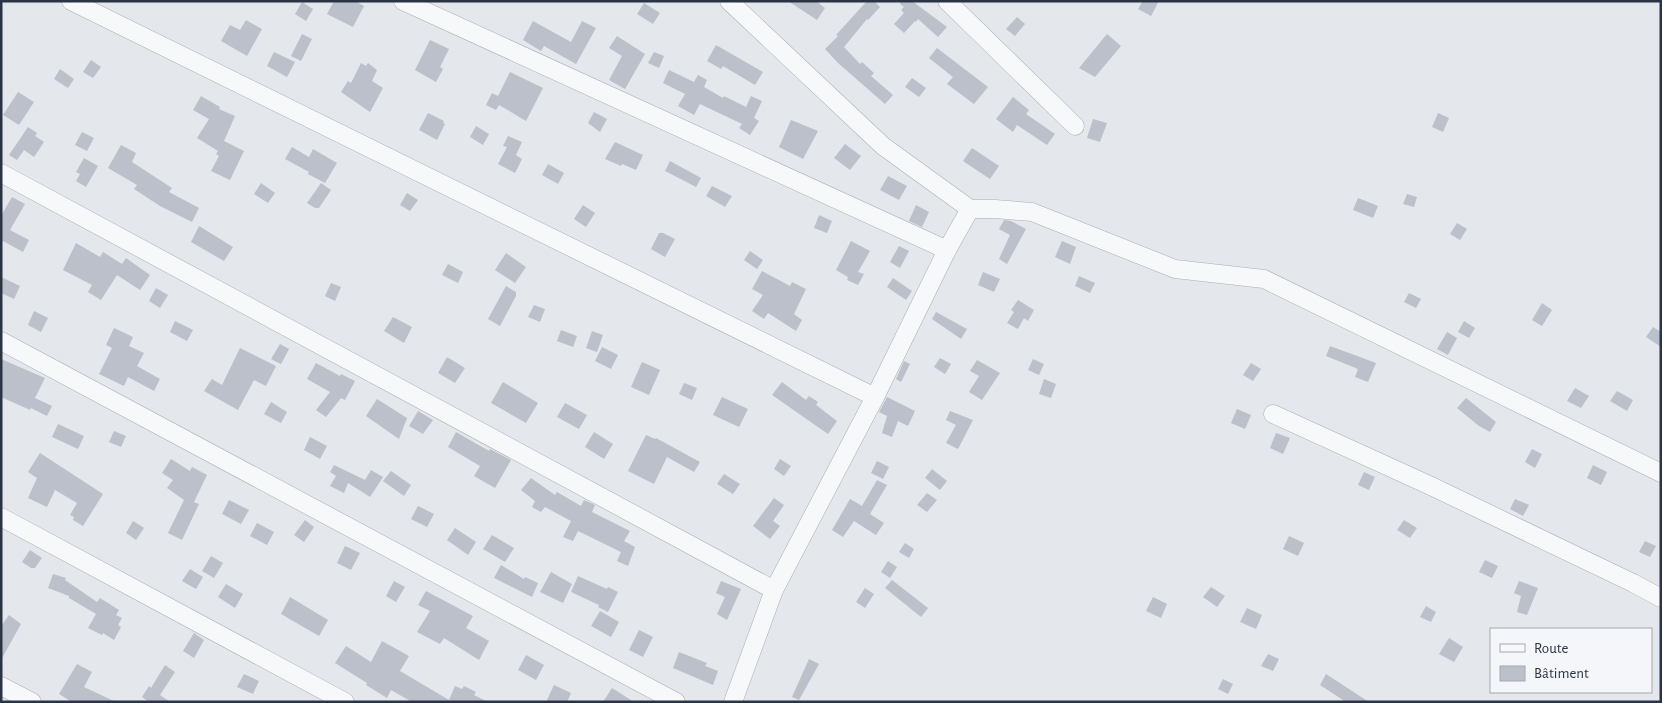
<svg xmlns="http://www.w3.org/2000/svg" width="1662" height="703" viewBox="0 0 1662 703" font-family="'Alegreya Sans',sans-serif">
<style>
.building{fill:#bbc0ca}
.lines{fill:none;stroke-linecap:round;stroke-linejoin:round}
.minor-casing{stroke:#a9aeb7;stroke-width:19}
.minor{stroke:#f7f8fa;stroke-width:18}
</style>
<rect width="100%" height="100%" fill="#e4e7ec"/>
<g class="building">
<polygon points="334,1 355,1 364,6 353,27 327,14"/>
<polygon points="788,1 816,1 825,8 817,20"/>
<polygon points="867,1 874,1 880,7 868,20 867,19 844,47 860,64 862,62 874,73 871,76 893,95 885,104 838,63 825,49 838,36 836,35"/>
<polygon points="901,1 912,1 947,27 938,37 918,19 916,22 915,21 904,33 894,24 904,13 901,10 904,7 900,4"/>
<polygon points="1143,1 1159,1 1151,16 1138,9"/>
<polygon points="302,2 313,9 306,21 295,14"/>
<polygon points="644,3 660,13 653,24 637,14"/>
<polygon points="1017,17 1025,24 1015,36 1006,29"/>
<polygon points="246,20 262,29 247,56 221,41 230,25 240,30"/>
<polygon points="533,21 571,42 582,21 596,28 576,64 544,46 541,51 523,40"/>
<polygon points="302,34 312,39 301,61 291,56"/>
<polygon points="1107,34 1121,46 1095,77 1079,68"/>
<polygon points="617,36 645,54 625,89 609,80 622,56 609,48"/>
<polygon points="430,40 449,49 440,67 443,69 436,82 415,70"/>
<polygon points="716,45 763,72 755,85 723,66 721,69 707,61"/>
<polygon points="937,48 988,87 974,104 947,84 953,77 929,58"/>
<polygon points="274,52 295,62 287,77 267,66"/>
<polygon points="654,52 664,56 659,68 648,63"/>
<polygon points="91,60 101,67 93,78 83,72"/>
<polygon points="361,63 366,66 368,63 377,70 372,81 383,88 370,112 341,92 348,81 351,83"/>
<polygon points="60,69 74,79 68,88 54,79"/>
<polygon points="669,70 694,82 698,75 707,80 704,87 723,98 724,96 746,107 751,96 762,101 754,118 759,121 750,135 739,128 742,124 700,104 694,115 678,106 685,94 663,83"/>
<polygon points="510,72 543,88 526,121 499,105 496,110 486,105 492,93 498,96"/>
<polygon points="912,78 926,88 919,97 905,87"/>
<polygon points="18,92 34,102 19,125 3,115"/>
<polygon points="201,96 220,107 219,109 235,116 224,141 244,151 230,180 211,171 219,156 216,154 218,151 197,138 209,119 193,110"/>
<polygon points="1013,97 1029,110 1026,114 1055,134 1047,145 1017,125 1013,132 996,119"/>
<polygon points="594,112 607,119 600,132 588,123"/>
<polygon points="428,113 444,121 443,123 445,124 437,140 419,130"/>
<polygon points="1438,113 1449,118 1443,132 1432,127"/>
<polygon points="1093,119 1107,123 1100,142 1087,138"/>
<polygon points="791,120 818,131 803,159 779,147"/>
<polygon points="476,126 489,134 483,145 470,137"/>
<polygon points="28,127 37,133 35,136 44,142 34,157 24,150 17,160 9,155"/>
<polygon points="82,132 94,138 87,151 75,145"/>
<polygon points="508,136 522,142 516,155 522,159 515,173 498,164 507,147 503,146"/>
<polygon points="615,142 643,155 636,170 622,164 621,166 605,159"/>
<polygon points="845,144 861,156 850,170 834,158"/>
<polygon points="121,145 136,153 132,162 172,188 169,192 199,208 192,222 160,206 134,189 137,185 108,168"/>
<polygon points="292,147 309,157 313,149 337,163 325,183 308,174 309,172 285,159"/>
<polygon points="972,148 999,166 990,179 963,161"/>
<polygon points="84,158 98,166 86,187 76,181 80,174 76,172"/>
<polygon points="670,161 701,178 696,187 665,171"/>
<polygon points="548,164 564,173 558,184 542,175"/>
<polygon points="888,176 907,186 899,200 880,190"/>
<polygon points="261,183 275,193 268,203 254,194"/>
<polygon points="321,183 331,190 319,208 315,208 307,203"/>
<polygon points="712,186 732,196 725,207 706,196"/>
<polygon points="407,193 418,200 410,211 400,205"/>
<polygon points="1407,194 1417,197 1414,207 1403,204"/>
<polygon points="12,197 25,204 10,230 29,240 23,252 3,241 1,244 1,216"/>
<polygon points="1358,198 1378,206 1373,218 1353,210"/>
<polygon points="583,205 595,213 586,227 574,219"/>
<polygon points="916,205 929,212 922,227 909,221"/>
<polygon points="819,215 832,221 827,233 814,228"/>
<polygon points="1004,220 1011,221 1026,229 1007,264 999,259 1010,235 999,229"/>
<polygon points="1457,223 1467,229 1460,240 1450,234"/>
<polygon points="199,226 233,247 224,261 191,242"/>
<polygon points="659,233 663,233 675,239 665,257 651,249"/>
<polygon points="851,241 870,251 858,272 864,274 858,285 847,280 848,277 836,270"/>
<polygon points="1062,241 1076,247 1070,264 1055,257"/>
<polygon points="76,243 100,257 103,252 122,264 126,258 150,275 140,290 117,275 101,300 88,292 92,285 63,270"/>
<polygon points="899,246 909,251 900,268 890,262"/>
<polygon points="750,251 763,260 757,269 744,260"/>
<polygon points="506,253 526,267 515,283 495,270"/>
<polygon points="448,264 463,272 458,283 442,275"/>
<polygon points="762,271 790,286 792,282 806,289 794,314 802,320 796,331 768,313 764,319 752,311 763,295 752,289"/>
<polygon points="983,272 1000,279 994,292 978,285"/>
<polygon points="1079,276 1095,283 1090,293 1075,286"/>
<polygon points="1,277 20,286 14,299 1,293"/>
<polygon points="893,278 912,291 906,300 887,287"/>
<polygon points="331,283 341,287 335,301 325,296"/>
<polygon points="506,286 516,292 516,296 500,326 488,319"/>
<polygon points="156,288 168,295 160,308 149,301"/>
<polygon points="1409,293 1421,299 1416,308 1404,302"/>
<polygon points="1018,300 1034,310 1028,321 1024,318 1018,329 1007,323 1014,312 1011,310"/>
<polygon points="1542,303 1552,310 1542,326 1532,320"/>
<polygon points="534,305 545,309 540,322 528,317"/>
<polygon points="34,311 48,318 41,332 28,325"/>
<polygon points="936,312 967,329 961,339 932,319"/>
<polygon points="393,317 412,327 404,343 384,331"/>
<polygon points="175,321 193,330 187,341 170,332"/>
<polygon points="1464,321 1475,328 1469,338 1458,332"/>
<polygon points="1653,327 1661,332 1661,347 1646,337"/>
<polygon points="114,328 133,337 129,346 144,353 137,366 160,379 154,391 128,377 124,386 99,374 112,348 106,345"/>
<polygon points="561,330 577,336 573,347 557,341"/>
<polygon points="592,331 603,335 597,352 586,348"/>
<polygon points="1447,332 1457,338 1448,355 1437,349"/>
<polygon points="280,344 289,349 281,364 271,359"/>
<polygon points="1330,346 1376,363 1368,382 1355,377 1358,369 1326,356"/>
<polygon points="602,347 618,355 611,369 595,361"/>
<polygon points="240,348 276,366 266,386 254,380 238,410 204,391 212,379 222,385"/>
<polygon points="447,357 465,368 455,383 438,373"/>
<polygon points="940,358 951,364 945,374 934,367"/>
<polygon points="1,359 45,378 35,398 52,406 47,416 31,408 30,410 1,397"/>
<polygon points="1033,359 1044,364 1039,375 1028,370"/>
<polygon points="977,360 1000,373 982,400 969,392 979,376 970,371"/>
<polygon points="904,361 910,364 901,382 896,379"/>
<polygon points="642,362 660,370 649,395 631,387"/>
<polygon points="316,363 340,376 341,374 355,381 345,400 341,398 326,417 316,410 330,392 307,379"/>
<polygon points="1251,363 1261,369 1253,381 1243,375"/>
<polygon points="1044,379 1056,384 1051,398 1039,394"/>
<polygon points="503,382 538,403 526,423 491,403"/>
<polygon points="782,382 806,400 809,396 818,402 816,405 837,421 828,434 772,395"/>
<polygon points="684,383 697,388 692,400 679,394"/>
<polygon points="1575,388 1589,396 1581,408 1567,401"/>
<polygon points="1617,391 1633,400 1627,411 1610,401"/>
<polygon points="722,397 748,409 739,427 713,415"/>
<polygon points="887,397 915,411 908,426 898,421 892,437 882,433 887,416 879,412"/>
<polygon points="1466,398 1496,422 1490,432 1479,426 1457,408"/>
<polygon points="377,399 407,418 399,439 366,416"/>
<polygon points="271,402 287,412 281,423 264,414"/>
<polygon points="565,403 587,415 579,429 557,417"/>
<polygon points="1237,409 1251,415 1245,429 1231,423"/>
<polygon points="418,411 433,420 423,434 409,426"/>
<polygon points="950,411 973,420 958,449 946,443 956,425 946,420"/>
<polygon points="58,424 84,436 78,449 52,437"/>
<polygon points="114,431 126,436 121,447 109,442"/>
<polygon points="456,432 489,451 490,449 511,460 495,488 474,476 480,466 448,447"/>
<polygon points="594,432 613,444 604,459 585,447"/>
<polygon points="1276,433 1290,438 1283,454 1270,448"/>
<polygon points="646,435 655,439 656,438 700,462 694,472 667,457 654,484 628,471"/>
<polygon points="310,437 327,446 320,459 304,450"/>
<polygon points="1532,449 1542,454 1535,468 1525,462"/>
<polygon points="40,453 103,494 83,526 73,520 74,517 70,515 77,503 55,490 47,507 28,498 37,478 28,472"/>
<polygon points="171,459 190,471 192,467 207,475 194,502 199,504 182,540 168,533 184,500 167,488 173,480 162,473"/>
<polygon points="780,459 791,466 784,476 774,469"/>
<polygon points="877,461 889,467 883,479 871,473"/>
<polygon points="334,465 365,480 371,470 383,477 370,497 348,483 344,493 330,486 336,476 330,472"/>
<polygon points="1593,465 1607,472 1601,485 1587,478"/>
<polygon points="932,469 947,481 940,490 925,478"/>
<polygon points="391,471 411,485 404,496 383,481"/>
<polygon points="1364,472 1375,477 1369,490 1358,485"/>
<polygon points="724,474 740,484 733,494 717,484"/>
<polygon points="531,478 555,495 557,492 581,506 584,500 595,505 592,512 630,531 624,541 635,547 628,566 617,561 621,552 578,531 573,541 563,537 571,521 545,507 541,512 532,507 535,501 521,490"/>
<polygon points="877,480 887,485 870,514 884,523 876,535 854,521 843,537 832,530 850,499 862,506"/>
<polygon points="927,493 937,500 927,512 917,505"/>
<polygon points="774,498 784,505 773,521 780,526 770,539 753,526"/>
<polygon points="1515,499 1529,505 1523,516 1510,509"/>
<polygon points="229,500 249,510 241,524 222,514"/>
<polygon points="418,506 434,514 427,527 411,519"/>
<polygon points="305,520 314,527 304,542 294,535"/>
<polygon points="1404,520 1417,528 1410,538 1397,530"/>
<polygon points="133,521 144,528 136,540 126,533"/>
<polygon points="257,523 274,532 267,545 250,536"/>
<polygon points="455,528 476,542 468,555 447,540"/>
<polygon points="492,535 514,548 505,562 483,549"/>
<polygon points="1289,536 1304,543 1298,556 1283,549"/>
<polygon points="1645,541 1656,546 1650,557 1639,552"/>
<polygon points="905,543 914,549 909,558 899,552"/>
<polygon points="345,546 360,553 351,570 337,563"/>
<polygon points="30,550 42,558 35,568 31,568 22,562"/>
<polygon points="211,556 223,563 214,578 202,571"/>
<polygon points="1485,560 1498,566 1492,578 1479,572"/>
<polygon points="888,561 897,567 890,578 881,572"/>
<polygon points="501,565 524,579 525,577 538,583 532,597 494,578"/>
<polygon points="190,569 203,577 196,589 182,581"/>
<polygon points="551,572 572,584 563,603 540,592"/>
<polygon points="53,574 66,578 65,580 97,602 100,598 119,610 116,615 122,618 118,625 121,627 114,640 103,633 102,635 88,628 96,614 69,598 69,596 48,588"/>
<polygon points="578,576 607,589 608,587 618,592 608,612 598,607 599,605 571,592"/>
<polygon points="892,580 928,608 921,617 885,588"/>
<polygon points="394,581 405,587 396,602 386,596"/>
<polygon points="721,581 741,589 727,620 717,614 725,597 716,593"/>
<polygon points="1519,581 1538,588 1527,615 1517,612 1521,596 1514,593"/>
<polygon points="226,584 243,594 235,608 218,597"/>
<polygon points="1211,587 1225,596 1217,607 1203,597"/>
<polygon points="865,588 874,594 865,608 856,602"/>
<polygon points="426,591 473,616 466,628 489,641 479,660 444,638 440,644 417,632 430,611 418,605"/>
<polygon points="290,597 328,620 319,636 281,614"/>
<polygon points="1153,597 1167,604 1161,618 1146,611"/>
<polygon points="1426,606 1436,612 1431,622 1420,617"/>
<polygon points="1247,608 1262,615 1256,629 1240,622"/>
<polygon points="600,611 619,622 611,637 591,626"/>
<polygon points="9,615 21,624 1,660 1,626"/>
<polygon points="639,630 653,637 643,657 629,650"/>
<polygon points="194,633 204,640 194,658 183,651"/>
<polygon points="1449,638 1463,647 1454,662 1439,654"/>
<polygon points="382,641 409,656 400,671 449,700 455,686 462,689 464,686 476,692 474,695 488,702 412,702 391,690 387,698 366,685 367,683 335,663 346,646 371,662"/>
<polygon points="679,652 707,663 705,666 718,671 713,685 673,668"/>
<polygon points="1268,654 1279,659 1273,671 1261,666"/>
<polygon points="526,655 544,665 536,680 518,670"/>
<polygon points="809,659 819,664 799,700 792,697"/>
<polygon points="77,664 92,672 84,687 116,702 72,702 59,694"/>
<polygon points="165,665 175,672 160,695 170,702 149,702 142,697 149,686 151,688"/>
<polygon points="244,674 259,681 253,694 237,687"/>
<polygon points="1326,674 1369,702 1346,702 1320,685"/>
<polygon points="1223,679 1233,684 1228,694 1218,689"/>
<polygon points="554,685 571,693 567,702 546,702"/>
<polygon points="612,688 634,702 603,702"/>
</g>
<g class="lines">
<g class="minor-casing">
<g id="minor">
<polyline points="71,1 875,397"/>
<polyline points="403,1 947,250"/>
<polyline points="729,1 883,146 970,209 995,209 1032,212 1175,269 1264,279 1661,473"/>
<polyline points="947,1 1075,126"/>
<polyline points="1,173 774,590"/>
<polyline points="1,341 676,702"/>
<polyline points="1273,414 1431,486 1633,583 1661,598"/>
<polyline points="1,517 345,702"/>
<polyline points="1,686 32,702"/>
<polyline points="733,702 774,590 875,397 947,250 970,209"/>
</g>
</g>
<use href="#minor" class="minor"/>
</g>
<rect width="1662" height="703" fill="none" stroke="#2b3445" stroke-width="5"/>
<rect x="1490" y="628" width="162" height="65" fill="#f4f6f9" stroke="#a4a8b1"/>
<rect x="1500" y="644" width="25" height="8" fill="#f7f8fa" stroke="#a4a8b1"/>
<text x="1534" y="653" font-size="15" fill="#2b3445">Route</text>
<rect x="1500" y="666" width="25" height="15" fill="#bbc0ca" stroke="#a4a8b1"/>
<text x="1534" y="678" font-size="15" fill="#2b3445">Bâtiment</text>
</svg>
